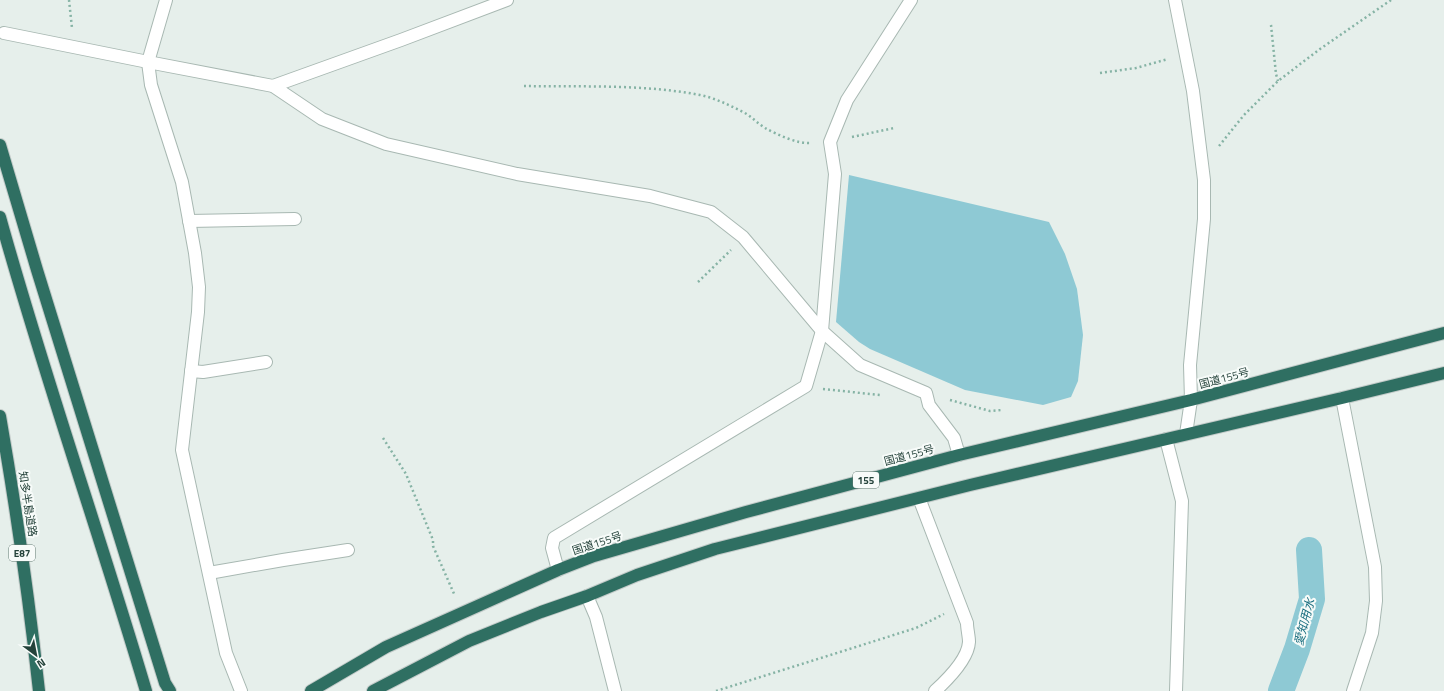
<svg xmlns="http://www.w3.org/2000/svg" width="1444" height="691" viewBox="0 0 1444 691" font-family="'Titillium Web','Noto Sans JP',sans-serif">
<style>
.water{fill:#8ec9d4}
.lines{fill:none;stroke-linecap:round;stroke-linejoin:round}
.canal{stroke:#8ec9d4;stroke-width:26}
.street-casing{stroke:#a8b8b2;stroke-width:14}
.highway-casing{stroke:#c2cac8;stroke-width:14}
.path{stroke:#86b3a5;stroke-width:2.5;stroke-dasharray:2 3;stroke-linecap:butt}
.street{stroke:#fff;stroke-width:12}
.highway{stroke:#2f6f62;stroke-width:12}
.labels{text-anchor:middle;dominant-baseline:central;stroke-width:4;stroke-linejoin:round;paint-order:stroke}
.shield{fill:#f7fbf9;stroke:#637a73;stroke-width:1}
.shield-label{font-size:10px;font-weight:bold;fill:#24423a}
.street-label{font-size:11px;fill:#24423a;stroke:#f7fbf9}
.water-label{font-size:12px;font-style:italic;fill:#1c6f80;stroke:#f7fbf9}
</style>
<rect width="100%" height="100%" fill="#e6efeb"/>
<polygon class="water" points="849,175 1049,222 1065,254 1077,289 1083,335 1078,381 1071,397 1043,405 965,390 870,349 859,342 836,322"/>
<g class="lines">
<polyline class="canal" points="1281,691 1297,649 1312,599 1309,550"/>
<g class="street-casing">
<g id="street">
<polyline points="166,0 148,62 151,85 182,182 195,253 199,287 198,312 182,450 226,653 241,691"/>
<polyline points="1175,0 1193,91 1204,180 1204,219 1190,365 1191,400 1186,434"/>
<polyline points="4,33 148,62 273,86 322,119 386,144 517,174 650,196 711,212 743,237 822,331 860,365 926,393 929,405 954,438 959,455"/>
<polyline points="273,86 401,40 507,0"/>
<polyline points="189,221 295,219"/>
<polyline points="191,371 203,372 266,362"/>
<polyline points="1342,398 1375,567 1376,601 1372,633 1353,691"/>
<polyline points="1166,439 1182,501 1176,691"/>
<path d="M919,498L967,623C967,629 969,636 969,642C968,659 947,680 935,691"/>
<polyline points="558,570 552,548 554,538 806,386 822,331 835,174 830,142 847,100 911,0"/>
<polyline points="209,573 283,560 348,550"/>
<polyline points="587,596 596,617 615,691"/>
</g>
</g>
<g class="highway-casing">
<g id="highway">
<polyline points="0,145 37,270 165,683 170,691"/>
<path d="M0,217C44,376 99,532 146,691"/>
<path d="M0,416C16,507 29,599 39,691"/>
<polyline points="311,691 386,647 558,570 594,556 746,512 959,455 1191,400 1444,333"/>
<polyline points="373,691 469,641 541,612 587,596 637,575 715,549 970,485 1342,398 1444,373"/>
</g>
</g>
<g class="path">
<polyline points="69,0 72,28"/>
<polyline points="1271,25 1276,74 1278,81"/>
<polyline points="1100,73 1136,68 1168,59"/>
<path d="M524,86C582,87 643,84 700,95C715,98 729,105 743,112C751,116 757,123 765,128C778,135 797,144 811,143"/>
<polyline points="852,137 894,128"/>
<polyline points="1219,146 1244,115 1278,81 1320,49 1391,0"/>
<polyline points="698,282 731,250"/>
<polyline points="823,389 880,395"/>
<polyline points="950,400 990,411 1002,410"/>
<polyline points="383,438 406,474 433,540 433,546 455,596"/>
<polyline points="716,691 916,628 944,614"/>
</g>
<use href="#street" class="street"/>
<use href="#highway" class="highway"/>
</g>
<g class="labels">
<g class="shield">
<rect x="853" y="472" width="26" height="16" rx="3"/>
<rect x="9" y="545" width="26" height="16" rx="3"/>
</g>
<g class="shield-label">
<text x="866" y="480">155</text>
<text x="22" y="553">E87</text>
</g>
<g class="street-label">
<text transform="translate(1224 378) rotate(-15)">国道155号</text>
<text transform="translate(909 455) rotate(-15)">国道155号</text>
<text transform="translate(28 504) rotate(81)">知多半島道路</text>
<text transform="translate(597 543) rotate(-18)">国道155号</text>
</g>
<g class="water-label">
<text transform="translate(1304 622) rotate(-75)">愛知用水</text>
</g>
</g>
<g transform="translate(36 655) rotate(148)" stroke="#f7fbf9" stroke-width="3" paint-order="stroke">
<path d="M0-3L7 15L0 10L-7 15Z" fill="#24423a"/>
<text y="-6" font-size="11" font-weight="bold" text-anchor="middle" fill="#24423a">N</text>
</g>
</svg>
